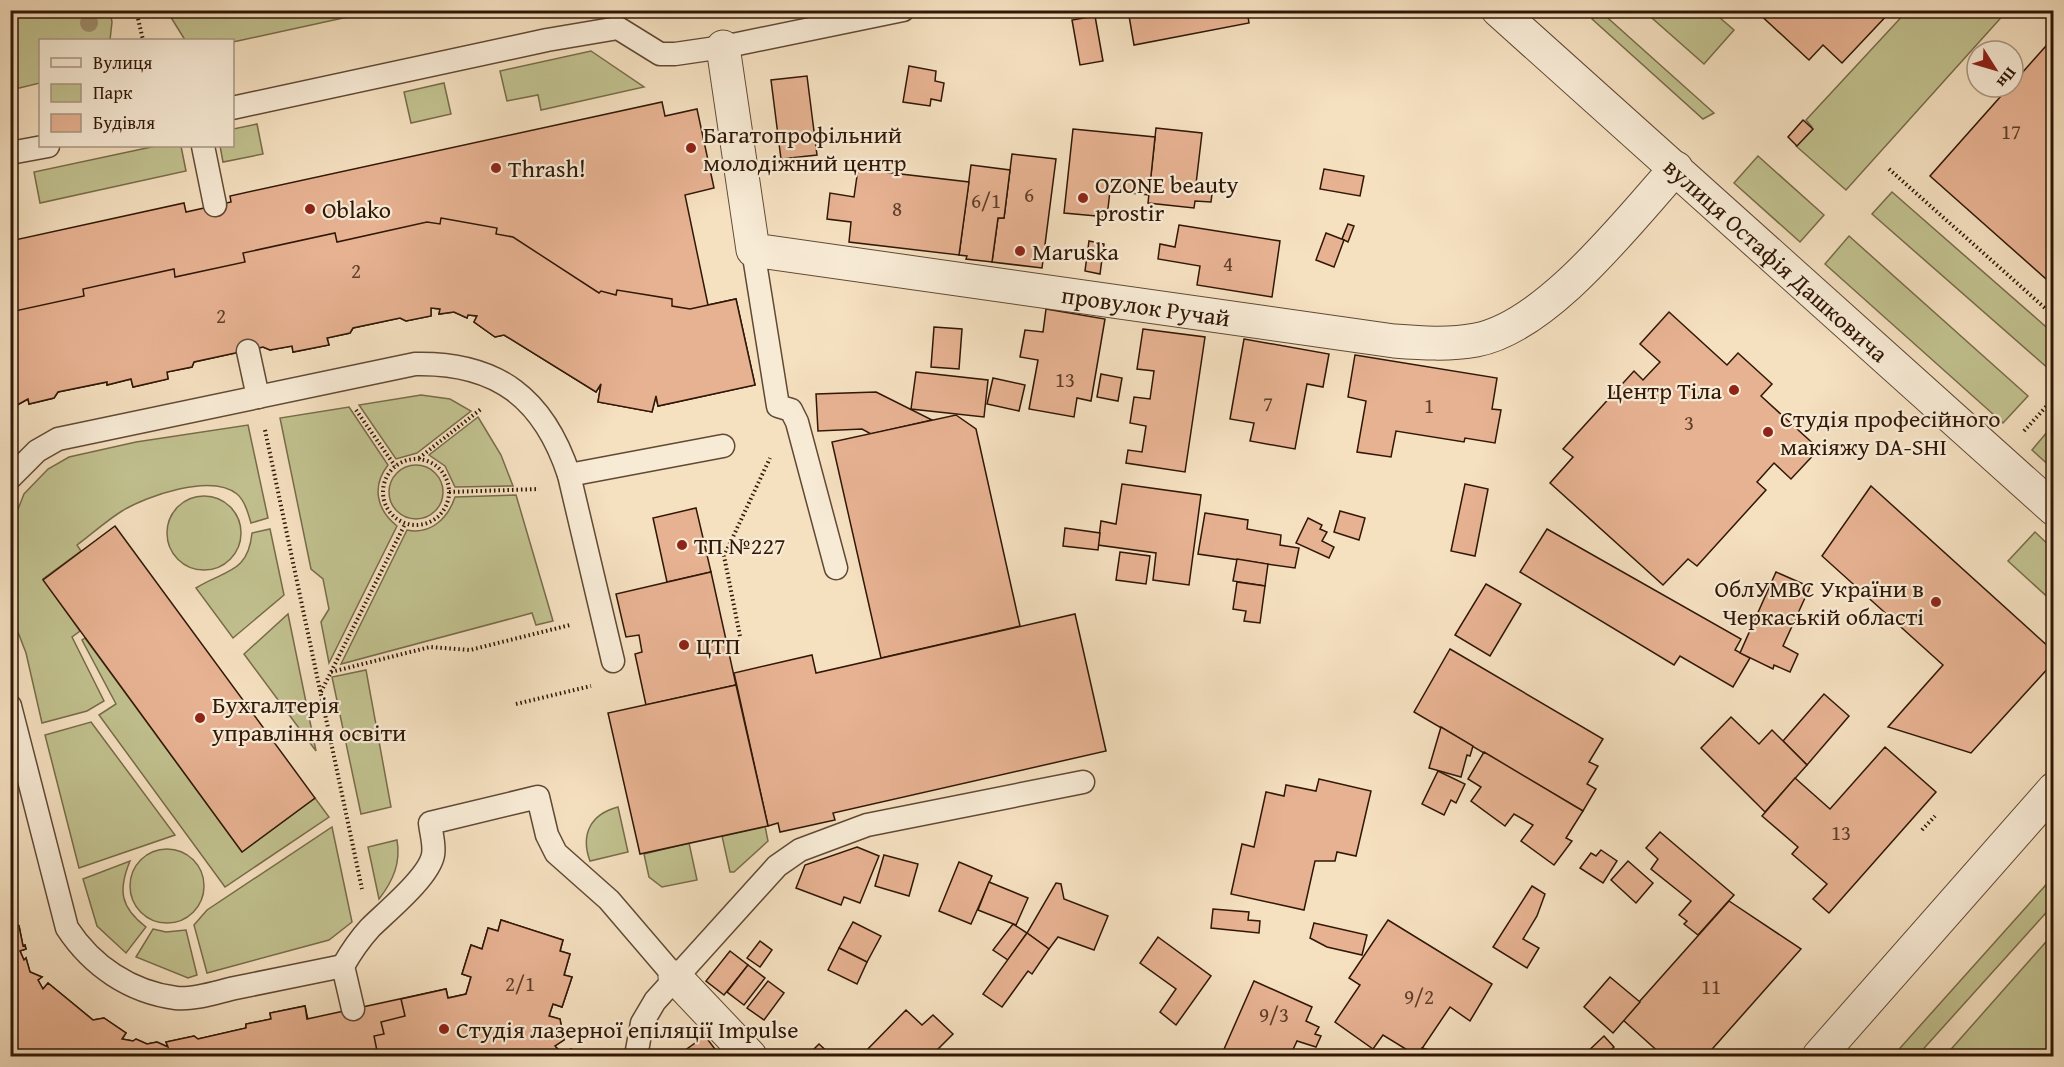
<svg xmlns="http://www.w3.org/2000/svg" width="2064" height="1067" viewBox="0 0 2064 1067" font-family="'Gentium Book Plus',serif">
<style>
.green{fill:#c1c18f;stroke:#786c4a;stroke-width:1.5}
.building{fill:#e7b292;stroke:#301706;stroke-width:1.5}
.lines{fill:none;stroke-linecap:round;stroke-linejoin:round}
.service-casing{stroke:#614934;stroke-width:25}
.minor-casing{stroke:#614934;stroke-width:35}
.path{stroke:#301706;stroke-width:4;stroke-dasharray:1.5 3;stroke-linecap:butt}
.service{stroke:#f8ebd6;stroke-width:22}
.minor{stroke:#f8ebd6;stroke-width:33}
.tree{fill:#a18e70}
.poi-dot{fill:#8f2418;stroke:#f8ebd6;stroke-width:2}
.labels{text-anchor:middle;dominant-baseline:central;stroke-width:4.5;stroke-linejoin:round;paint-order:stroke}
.number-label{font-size:21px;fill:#5e3e29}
.poi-label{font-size:24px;fill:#301706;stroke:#f8ebd6;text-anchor:start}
.street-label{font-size:24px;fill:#301706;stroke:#f8ebd6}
</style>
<rect width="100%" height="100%" fill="#f5e0c0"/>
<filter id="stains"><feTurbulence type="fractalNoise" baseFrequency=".00333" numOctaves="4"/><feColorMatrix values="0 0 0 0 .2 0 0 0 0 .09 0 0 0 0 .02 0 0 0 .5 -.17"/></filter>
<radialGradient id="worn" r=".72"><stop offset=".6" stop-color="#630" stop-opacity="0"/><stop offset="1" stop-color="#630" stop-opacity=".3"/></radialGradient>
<g class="green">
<polygon points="44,10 110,11 112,22 110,40 40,40 40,83 11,90 11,18"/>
<polygon points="1919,10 2007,11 1846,190 1796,146 1812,127 1806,120 1907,11 1917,13"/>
<polygon points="167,11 167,10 375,11 233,42 185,40"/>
<polygon points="1600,11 1714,113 1703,119 1592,19"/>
<polygon points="1644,11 1712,11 1734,30 1704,64"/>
<polygon points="591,51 644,87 541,110 538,95 507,101 500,71"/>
<polygon points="444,83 451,114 411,123 404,92"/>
<polygon points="257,124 263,154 223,162 220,146 232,146 233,129"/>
<polygon points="156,146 181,146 186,171 40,203 34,172"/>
<polygon points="1758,156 1824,215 1800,242 1734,183"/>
<polygon points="1892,192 2053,333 2053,366 2050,370 1872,214"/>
<polygon points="1849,236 2028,396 2003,423 1825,264"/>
<polygon points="421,395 450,399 471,411 417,453 396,459 359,405"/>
<path d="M349,407L388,465C371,487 377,510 397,526L329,663L321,622L329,609L323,579L311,569L280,418Z"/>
<polygon points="478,417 501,455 513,486 455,487 445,466 429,455"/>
<path d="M248,425L268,518L251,523C248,513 245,501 237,494C211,473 147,496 122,511C106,521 92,534 77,545L81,551L43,579L80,631L72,637L104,701L87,711L42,723L26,653L11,614V527L24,494L48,469L69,457L136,442Z"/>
<polygon points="2053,425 2053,469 2032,450"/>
<circle cx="416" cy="492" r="27"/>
<path d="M516,495L553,621L536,625L532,613L341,664L407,530C431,535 448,518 455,497Z"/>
<circle cx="204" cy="533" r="37"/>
<path d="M270,529L284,595L233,638L196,588C224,570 248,574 252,533Z"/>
<polygon points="2035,532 2053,549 2053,602 2008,561"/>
<polygon points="288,614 316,751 244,654"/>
<polygon points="85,638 242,852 315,798 329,817 225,887 99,715 116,704 82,640"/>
<polygon points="366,670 391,807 361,814 332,677"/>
<polygon points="91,722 175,835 79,868 45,735"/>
<path d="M618,807L628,852L590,861C580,834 591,814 618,807Z"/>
<polygon points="765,826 768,841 734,872 730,872 722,836"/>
<polygon points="332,827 352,922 329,940 207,973 194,925 207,910"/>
<path d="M397,840C401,863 393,881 379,899L368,847Z"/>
<polygon points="689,843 697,880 662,887 649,877 644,854"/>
<circle cx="167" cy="886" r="37"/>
<path d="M130,861C118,890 120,907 146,927L126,953L97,926L83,879Z"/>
<polygon points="2053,877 2053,905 1917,1056 1893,1056"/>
<polygon points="153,929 166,932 186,930 197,975 188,978 136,957"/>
<polygon points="2053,934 2053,1056 1945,1056"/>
</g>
<g class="building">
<polygon points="1128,10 1247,10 1249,23 1134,45"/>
<polygon points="1755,10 1890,10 1891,11 1842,63 1823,45 1809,60"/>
<polygon points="1095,16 1103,61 1080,65 1072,20"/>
<polygon points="2054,37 2054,286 1930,176 2009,87 2013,87 2013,83"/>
<polygon points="909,66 936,71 935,81 944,83 941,101 931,99 930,106 903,102"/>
<polygon points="807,76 817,155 781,159 771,80"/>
<polygon points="662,102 665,116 697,109 714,188 685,195 708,305 736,299 755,385 658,406 656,396 652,412 598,402 601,384 596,392 504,335 495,337 474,322 477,316 468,315 467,318 454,312 439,314 440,309 431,308 431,316 406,321 400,318 353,328 350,333 327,338 329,345 293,352 292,346 270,350 263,347 194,362 192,367 167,372 168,379 133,387 131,379 107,385 107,382 58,392 54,398 29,404 28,399 10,409 10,241 184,203 186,212 231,202 230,196"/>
<polygon points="1803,120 1813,129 1797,146 1788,137"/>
<polygon points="1156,128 1202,133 1196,184 1213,186 1211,202 1195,201 1194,208 1148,203"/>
<polygon points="1073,129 1155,137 1149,195 1110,191 1107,217 1064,213"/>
<polygon points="1012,154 1056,159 1042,268 992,262 998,218 1004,218"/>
<polygon points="971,165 1010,170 1004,218 998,218 992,262 966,259 967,256 959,255"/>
<polygon points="858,169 969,182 959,255 849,242 851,222 827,219 830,193 854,197"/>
<polygon points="1324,169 1364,176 1360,196 1320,189"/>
<polygon points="441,218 497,228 496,234 513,237 599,293 601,291 616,295 617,290 672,299 672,306 690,309 736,299 755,385 658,406 656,396 652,412 598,402 601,384 596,392 504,335 495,337 474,322 477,316 468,315 467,318 454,312 439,314 440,309 431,308 431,316 406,321 400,318 353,328 350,333 327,338 329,345 293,352 292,346 270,350 263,347 194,362 192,367 167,372 168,379 133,387 131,379 107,385 107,382 58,392 54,398 29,404 28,399 10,409 10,312 84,296 83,289 174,269 175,277 245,262 243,253 335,233 337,242 427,222 440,224"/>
<polygon points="1348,224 1354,226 1348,242 1342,239"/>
<polygon points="1179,225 1280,241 1272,297 1197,285 1200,266 1158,259 1160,244 1175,247"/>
<polygon points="1326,233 1344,240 1334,267 1316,260"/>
<polygon points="1089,241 1104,244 1100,274 1085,271"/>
<polygon points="1046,309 1105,319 1091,401 1077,398 1074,417 1029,409 1038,360 1020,357 1025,330 1043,332"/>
<polygon points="1669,312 1727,365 1738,353 1772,384 1761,396 1819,449 1791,479 1774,463 1757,482 1766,490 1697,566 1688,559 1663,585 1550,483 1573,457 1563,449 1634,371 1643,380 1660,362 1640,344"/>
<polygon points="934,327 962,329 959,369 931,367"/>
<polygon points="1143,329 1205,337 1185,472 1126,463 1128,450 1142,452 1146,426 1130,423 1134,397 1150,399 1154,371 1137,369"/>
<polygon points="1244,339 1329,354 1323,387 1307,384 1295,449 1250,441 1254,423 1230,419"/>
<polygon points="1355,355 1497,378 1492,409 1501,410 1495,443 1465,438 1464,442 1396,431 1391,457 1357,452 1366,401 1348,397"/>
<polygon points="916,372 988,380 984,417 911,409"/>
<polygon points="1101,374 1122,378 1118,401 1097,397"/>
<polygon points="993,378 1025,385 1019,411 987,404"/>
<polygon points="876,392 932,420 871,434 862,429 818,431 816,394"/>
<polygon points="956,415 976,429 1020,626 881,658 832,442"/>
<polygon points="1122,484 1201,495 1189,585 1153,580 1156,553 1098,545 1101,521 1116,524"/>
<polygon points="1465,484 1488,489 1475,556 1451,551"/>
<polygon points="1871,486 2050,648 2051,665 1971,753 1888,727 1943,665 1822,556"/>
<polygon points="696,508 711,572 667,582 653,518"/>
<polygon points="1340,511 1365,518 1359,540 1334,532"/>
<polygon points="1205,513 1248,520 1247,529 1281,535 1280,545 1299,548 1295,568 1198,554"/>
<polygon points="1308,518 1322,525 1320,529 1327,532 1322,541 1334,547 1329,558 1296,543"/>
<polygon points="115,526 315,798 242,852 43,580"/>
<polygon points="1065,528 1100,533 1098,550 1063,546"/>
<polygon points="1547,529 1741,639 1735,650 1750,658 1733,687 1680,656 1674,665 1520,572"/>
<polygon points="1120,552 1150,556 1146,584 1116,580"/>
<polygon points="1237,559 1268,564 1265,586 1233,581"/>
<polygon points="711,572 736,685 646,705 635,654 642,652 639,635 626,637 616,594"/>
<polygon points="1776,572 1810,587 1783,646 1798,654 1790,672 1774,665 1773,669 1740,653"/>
<polygon points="1237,582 1265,586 1260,623 1244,621 1246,611 1233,609"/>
<polygon points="1486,584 1521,604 1490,656 1455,635"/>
<polygon points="1075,614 1106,751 833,813 835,820 780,832 778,823 768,826 734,673 812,655 816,673"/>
<polygon points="1450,649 1603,739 1589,762 1598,766 1587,784 1596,789 1583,811 1414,712"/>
<polygon points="736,685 768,826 640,854 608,713"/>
<polygon points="1824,694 1849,716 1807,765 1783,741"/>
<polygon points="1731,717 1759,744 1772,730 1807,765 1765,812 1701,748"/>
<polygon points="1441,727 1473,746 1470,756 1467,755 1461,777 1429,768"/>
<polygon points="1885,747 1936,792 1829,913 1813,899 1827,884 1792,854 1798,847 1762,816 1795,778 1830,809"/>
<polygon points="1484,752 1583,811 1566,838 1572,841 1554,865 1521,841 1533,825 1514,814 1505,826 1471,801 1481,787 1468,779"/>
<polygon points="1438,771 1465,784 1456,803 1451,800 1444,815 1422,804"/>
<polygon points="1319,779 1371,791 1356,856 1337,852 1335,861 1315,861 1304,910 1231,894 1242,844 1254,847 1266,792 1284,796 1286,785 1316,791"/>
<polygon points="1660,832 1734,895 1698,935 1684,924 1687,921 1679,915 1691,901 1651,869 1658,859 1646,848"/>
<polygon points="857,847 879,856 860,903 844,897 841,905 796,888 805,865"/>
<polygon points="1601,850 1617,861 1603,883 1580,868 1591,853 1596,856"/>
<polygon points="884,855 918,864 909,896 875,886"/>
<polygon points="1628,861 1653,883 1636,903 1611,880"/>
<polygon points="959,862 992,876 971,924 939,911"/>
<polygon points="989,882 1028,898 1016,925 978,910"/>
<polygon points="1056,883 1061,884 1064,899 1108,916 1094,950 1058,937 1049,949 1027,933"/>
<polygon points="1532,886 1545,894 1537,916 1523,939 1539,948 1527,968 1493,947"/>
<polygon points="1729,901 1801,949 1706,1056 1660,1056 1662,1055 1623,1020"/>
<polygon points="10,907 14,922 19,926 23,946 25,945 26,949 20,951 24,960 26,958 30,972 42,977 38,980 43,989 48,983 93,1020 104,1018 126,1033 122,1039 133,1041 136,1039 147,1044 157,1042 168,1047 166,1042 194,1036 198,1039 246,1028 246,1024 271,1019 270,1013 305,1006 316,1056 10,1056"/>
<polygon points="10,907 14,922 19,926 23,946 25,945 26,949 20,951 24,960 26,958 30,972 42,977 38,980 43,989 48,983 93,1020 104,1018 126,1033 122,1039 133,1041 136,1039 147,1044 157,1042 168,1047 166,1042 194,1036 198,1039 246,1028 246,1024 271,1019 270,1013 305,1006 307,1019 446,989 448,998 466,994 471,977 462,974 471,945 482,949 488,928 498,931 501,920 563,940 560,951 570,954 564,975 572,977 562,1007 553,1004 549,1016 560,1019 564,1040 555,1046 563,1055 571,1049 578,1056 10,1056"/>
<polygon points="1213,909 1249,912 1248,920 1260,921 1259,933 1211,928"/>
<polygon points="501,920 563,940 560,951 570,954 564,975 572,977 562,1007 553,1004 549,1016 560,1019 564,1040 555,1046 563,1055 571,1049 578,1056 378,1056 374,1036 384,1034 381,1022 405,1016 401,999 446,989 448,998 466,994 471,977 462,974 471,945 482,949 488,928 498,931"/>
<polygon points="1388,920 1492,984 1470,1021 1450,1007 1417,1056 1383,1035 1373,1049 1335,1022 1360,985 1349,978"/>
<polygon points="853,922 881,936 867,962 839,948"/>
<polygon points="1314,923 1367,935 1362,955 1327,947 1310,938"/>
<polygon points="1013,924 1027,933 1008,960 993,950"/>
<polygon points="1027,933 1049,949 1032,974 1028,971 1002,1007 983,994"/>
<polygon points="1158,937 1211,976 1176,1025 1160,1012 1176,989 1140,963"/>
<polygon points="760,941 772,950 760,967 747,958"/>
<polygon points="839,948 867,962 857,984 828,970"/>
<polygon points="730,951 748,965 724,995 706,981"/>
<polygon points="748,965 765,978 744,1005 727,992"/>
<polygon points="1610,977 1640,1002 1613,1033 1584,1007"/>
<polygon points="768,981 784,993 764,1020 747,1008"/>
<polygon points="1254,981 1312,1007 1306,1021 1319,1027 1315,1034 1321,1036 1316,1047 1297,1041 1290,1056 1221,1056"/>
<polygon points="906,1010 922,1025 933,1015 953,1034 931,1056 861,1056"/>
<polygon points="705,1036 718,1053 714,1056 677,1056"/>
<polygon points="1604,1036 1614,1047 1607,1054 1609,1056 1586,1056 1584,1055"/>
<polygon points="819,1044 832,1056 807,1056"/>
<polygon points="1422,1048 1443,1054 1442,1056 1419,1056"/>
</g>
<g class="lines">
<g class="service-casing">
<g id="service">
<polyline points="232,108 547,40 618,28 660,54 675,54 723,47 903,10"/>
<polyline points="203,146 215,205"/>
<polyline points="10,153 48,146"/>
<polyline points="753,250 778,406 791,410 797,422 836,568"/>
<polyline points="248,351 258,397"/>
<polyline points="569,475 613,661"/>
<path d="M10,478L37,451L58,439L415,364C498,362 544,399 569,475L723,446"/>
<path d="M10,706L67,928C92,966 130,992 176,998C194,1000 217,992 235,988C271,981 307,973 343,966"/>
<path d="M353,1009L343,966C351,952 359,940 370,928C386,912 429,877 433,855C435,845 431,833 430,823L538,797L547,835L556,853L609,900L675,977"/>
<polyline points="636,1056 642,1023 655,1001 777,866 800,850 867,825 1083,782"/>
</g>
</g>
<g class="minor-casing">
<g id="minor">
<path id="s1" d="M1498,10L2054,509"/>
<path id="s2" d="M723,47L753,250L1394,341C1421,343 1449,345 1476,340C1547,327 1628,221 1676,168"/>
<polyline points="675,977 750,1056"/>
<polyline points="1819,1056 2054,789"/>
</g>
</g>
<g class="path">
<polyline points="136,10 143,40"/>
<polyline points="1889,169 2054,316"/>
<polyline points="356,410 395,466"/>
<polyline points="265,430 362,889"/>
<polyline points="2024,431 2054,398"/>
<polyline points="419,458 481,409"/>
<circle cx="416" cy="492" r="33"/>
<polyline points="449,492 539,489"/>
<polyline points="740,636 724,556 770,458"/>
<polyline points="331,672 430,647 470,650 570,625"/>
<polyline points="321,692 405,524"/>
<polyline points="516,704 591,686"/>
<polyline points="1922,830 1935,816"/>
</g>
<use href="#service" class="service"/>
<use href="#minor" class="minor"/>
</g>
<circle class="tree" cx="89" cy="23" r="9"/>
<g class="poi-dot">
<circle cx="691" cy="148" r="6"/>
<circle cx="496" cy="168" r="6"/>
<circle cx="1083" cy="198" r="6"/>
<circle cx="310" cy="209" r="6"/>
<circle cx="1020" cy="251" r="6"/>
<circle cx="1734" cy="390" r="6"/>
<circle cx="1768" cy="432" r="6"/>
<circle cx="682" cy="545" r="6"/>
<circle cx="1936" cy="602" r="6"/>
<circle cx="684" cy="645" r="6"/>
<circle cx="200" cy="718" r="6"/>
<circle cx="444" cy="1029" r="6"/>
</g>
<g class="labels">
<g class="number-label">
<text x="2011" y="131">17</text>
<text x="1029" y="194">6</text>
<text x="986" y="200">6/1</text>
<text x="897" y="208">8</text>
<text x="1228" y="263">4</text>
<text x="356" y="270">2</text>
<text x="221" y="315">2</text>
<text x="1065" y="379">13</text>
<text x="1268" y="403">7</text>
<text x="1429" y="405">1</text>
<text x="1689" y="422">3</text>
<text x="1841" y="832">13</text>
<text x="520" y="983">2/1</text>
<text x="1711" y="986">11</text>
<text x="1419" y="996">9/2</text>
<text x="1274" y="1014">9/3</text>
</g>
<g class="poi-label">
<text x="703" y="134">Багатопрофільний<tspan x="703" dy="28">молодіжний центр</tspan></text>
<text x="508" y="168">Thrash!</text>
<text x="1095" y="184">OZONE beauty<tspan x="1095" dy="28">prostir</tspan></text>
<text x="322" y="209">Oblako</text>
<text x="1032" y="251">Maruska</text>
<text x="1722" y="390" text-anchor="end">Центр Тіла</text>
<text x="1780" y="418">Студія професійного<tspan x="1780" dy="28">макіяжу DA-SHI</tspan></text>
<text x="694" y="545">ТП №227</text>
<text x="1924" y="588" text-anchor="end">ОблУМВС України в<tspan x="1924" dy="28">Черкаській області</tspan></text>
<text x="696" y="645">ЦТП</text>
<text x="212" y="704">Бухгалтерія<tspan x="212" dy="28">управління освіти</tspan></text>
<text x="456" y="1029">Студія лазерної епіляції Impulse</text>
</g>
<g class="street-label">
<text stroke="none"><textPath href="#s1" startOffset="374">вулиця Остафія Дашковича</textPath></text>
<text stroke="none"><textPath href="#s2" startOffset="602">провулок Ручай</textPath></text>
</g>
</g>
<rect width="2064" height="1067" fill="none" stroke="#f5e0c0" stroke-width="36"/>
<rect x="12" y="12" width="2040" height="1043" fill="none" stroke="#301706" stroke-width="3"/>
<rect x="18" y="18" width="2028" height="1031" fill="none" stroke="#301706" stroke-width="1.5"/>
<rect x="39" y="39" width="195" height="108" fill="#f8ebd6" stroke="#a89683" stroke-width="1.5"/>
<rect x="51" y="58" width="30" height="9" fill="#f8ebd6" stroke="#a89683" stroke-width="1.5"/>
<text x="93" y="69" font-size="18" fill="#301706">Вулиця</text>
<rect x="51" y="84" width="30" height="18" fill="#c1c18f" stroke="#a89683" stroke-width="1.5"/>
<text x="93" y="99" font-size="18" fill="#301706">Парк</text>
<rect x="51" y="114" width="30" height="18" fill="#e7b292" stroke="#a89683" stroke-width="1.5"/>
<text x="93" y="129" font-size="18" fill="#301706">Будівля</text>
<g transform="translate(1995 69) rotate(127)"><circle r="28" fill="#f8ebd6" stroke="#a89683" stroke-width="1.5"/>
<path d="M0-4.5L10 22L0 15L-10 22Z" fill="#8f2418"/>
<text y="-9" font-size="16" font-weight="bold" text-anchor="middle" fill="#301706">Пн</text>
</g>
<rect width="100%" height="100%" filter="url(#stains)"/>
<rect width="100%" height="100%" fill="url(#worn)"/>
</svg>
